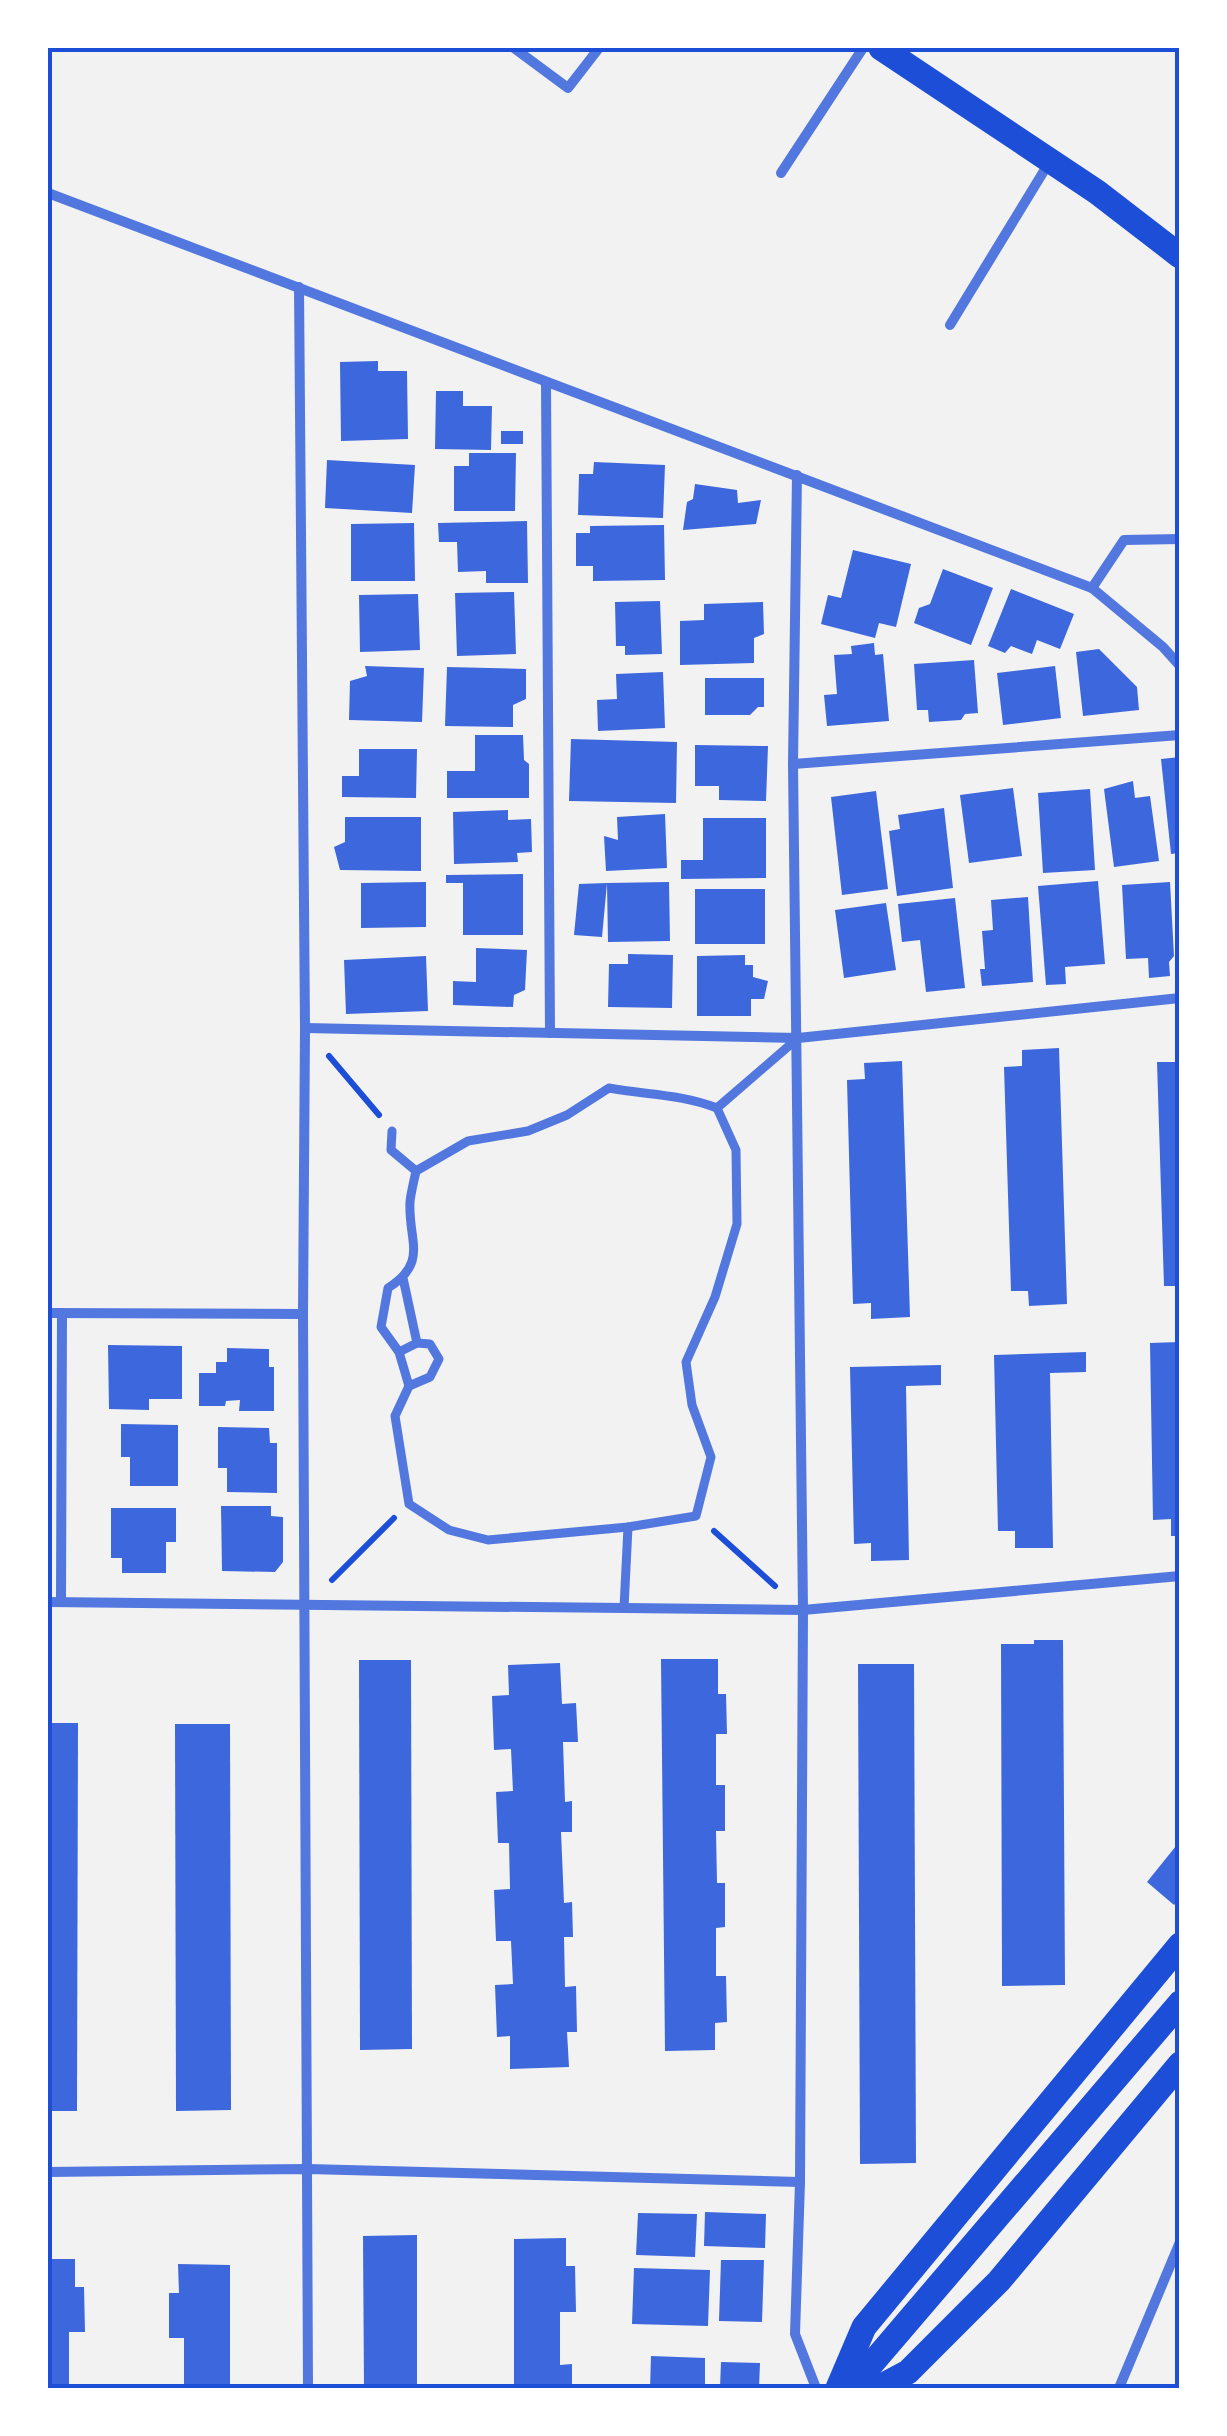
<svg xmlns="http://www.w3.org/2000/svg" width="1227" height="2436" viewBox="0 0 1227 2436" font-family="'Sofia Sans Condensed',sans-serif">
<style>
.building{fill:#3d67dc}
.lines{fill:none;stroke-linecap:round;stroke-linejoin:round}
.path{stroke:#1d4ed8;stroke-width:6}
.pedestrian{stroke:#5277de;stroke-width:9}
.minor{stroke:#5277de;stroke-width:10}
.primary{stroke:#1d4ed8;stroke-width:25}
.neatline{fill:none;stroke:#1d4ed8;stroke-width:4}
</style>
<rect width="100%" height="100%" fill="#f2f2f2"/>
<g class="building">
<polygon points="378,361 378,371 407,371 408,439 341,441 340,362"/>
<polygon points="436,391 463,391 463,406 492,406 491,450 435,449"/>
<rect x="501" y="431" width="22" height="13"/>
<polygon points="469,453 516,453 515,511 454,511 454,466 469,466"/>
<polygon points="327,460 415,465 412,513 325,508"/>
<polygon points="594,462 665,465 663,518 578,515 579,474 593,474"/>
<polygon points="695,484 737,490 738,503 761,500 756,524 683,530 687,502 693,499"/>
<polygon points="527,521 528,583 486,583 486,571 458,572 457,542 439,542 438,523"/>
<polygon points="414,523 415,581 351,581 351,524"/>
<polygon points="664,525 665,580 593,581 593,566 576,566 576,533 590,533 590,526"/>
<polygon points="853,550 911,564 896,627 879,623 875,638 821,624 828,595 841,598"/>
<polygon points="943,569 993,588 971,645 914,623 919,608 930,604"/>
<polygon points="1011,589 1074,614 1060,649 1037,640 1032,654 1011,646 1005,653 988,646"/>
<polygon points="514,592 516,654 457,656 455,593"/>
<polygon points="418,594 420,650 360,652 359,595"/>
<polygon points="660,601 662,654 625,655 625,646 616,646 615,602"/>
<polygon points="763,602 764,634 754,638 754,663 680,665 680,621 704,620 704,604"/>
<polygon points="874,643 875,655 883,654 889,721 827,726 824,695 837,694 834,655 852,654 851,646"/>
<polygon points="1099,649 1137,687 1139,710 1083,716 1076,652"/>
<polygon points="974,660 978,713 965,714 961,720 929,722 928,710 917,710 914,664"/>
<polygon points="365,666 424,668 422,722 349,720 350,681 367,676"/>
<polygon points="1055,666 1061,718 1003,725 997,673"/>
<polygon points="447,667 526,669 526,699 513,705 513,727 445,726"/>
<polygon points="663,672 665,728 598,731 597,700 617,699 616,674"/>
<polygon points="705,678 764,678 764,707 758,707 750,715 705,715"/>
<polygon points="475,735 523,735 524,760 529,764 529,798 447,798 447,771 475,771"/>
<polygon points="571,739 677,742 676,803 569,801"/>
<polygon points="695,745 768,746 766,801 719,800 719,786 695,786"/>
<polygon points="359,749 417,749 416,798 342,797 342,776 359,776"/>
<polygon points="1180,757 1180,853 1171,854 1161,759"/>
<polygon points="1133,781 1135,798 1150,796 1159,861 1114,867 1104,789"/>
<polygon points="1013,788 1022,856 969,863 960,795"/>
<polygon points="1090,789 1095,870 1043,873 1038,793"/>
<polygon points="876,791 888,889 842,895 831,797"/>
<polygon points="944,808 953,888 897,896 889,831 900,829 898,815"/>
<polygon points="508,810 508,820 531,819 532,852 517,853 518,862 454,864 453,812"/>
<polygon points="665,814 667,868 606,871 604,836 618,840 617,817"/>
<polygon points="345,817 421,817 421,871 340,870 334,847 345,842"/>
<polygon points="703,818 766,818 766,878 681,879 681,860 703,860"/>
<polygon points="523,874 523,935 463,935 463,883 446,883 446,875"/>
<polygon points="1098,881 1105,964 1065,967 1066,984 1046,985 1038,886"/>
<polygon points="426,882 426,927 361,928 361,883"/>
<polygon points="669,882 670,941 608,942 607,883 602,937 574,935 579,884 607,883"/>
<polygon points="1170,882 1174,956 1169,962 1170,976 1149,978 1148,958 1126,959 1122,885"/>
<rect x="695" y="889" width="70" height="55"/>
<polygon points="1028,897 1033,982 982,986 980,969 985,969 982,931 993,930 991,900"/>
<polygon points="955,898 965,988 926,992 920,940 902,942 898,904"/>
<polygon points="886,903 896,970 844,978 835,910"/>
<polygon points="476,948 527,950 525,990 514,995 513,1007 453,1005 453,981 476,982"/>
<polygon points="628,954 673,955 672,1008 608,1007 609,964 628,964"/>
<polygon points="745,955 745,965 753,965 753,977 768,981 764,999 751,999 751,1016 697,1016 697,956"/>
<polygon points="426,956 428,1011 346,1014 344,960"/>
<polygon points="1175,1045 1180,1045 1180,1286 1164,1286 1157,1062 1175,1062"/>
<polygon points="1059,1048 1067,1304 1029,1306 1028,1291 1011,1291 1004,1067 1022,1066 1022,1050"/>
<polygon points="902,1061 910,1317 871,1319 871,1303 853,1304 847,1080 865,1079 864,1063"/>
<polygon points="1180,1342 1180,1536 1171,1536 1171,1519 1153,1520 1150,1343"/>
<polygon points="108,1345 182,1346 182,1399 149,1399 149,1410 109,1409"/>
<polygon points="227,1348 269,1349 269,1367 274,1367 274,1411 239,1411 240,1400 226,1401 225,1406 199,1406 199,1373 216,1373 216,1362 227,1362"/>
<polygon points="1086,1352 1086,1372 1050,1373 1053,1548 1015,1548 1015,1531 998,1531 994,1355"/>
<polygon points="941,1365 941,1385 906,1386 909,1560 871,1561 871,1543 854,1544 850,1367"/>
<polygon points="121,1424 178,1425 178,1486 130,1486 130,1457 121,1457"/>
<polygon points="218,1427 269,1428 270,1443 277,1443 277,1493 227,1492 227,1468 218,1468"/>
<polygon points="221,1506 271,1506 271,1516 283,1517 283,1562 275,1572 222,1571"/>
<polygon points="111,1508 176,1508 176,1542 166,1542 166,1573 122,1573 122,1558 111,1558"/>
<polygon points="1034,1640 1063,1640 1065,1985 1002,1986 1001,1644 1034,1644"/>
<polygon points="661,1659 718,1659 718,1694 726,1694 727,1734 716,1734 716,1785 725,1785 725,1831 716,1831 717,1883 725,1883 725,1927 716,1928 716,1976 726,1976 727,2022 715,2023 715,2050 665,2051"/>
<polygon points="359,1660 411,1660 412,2049 360,2050"/>
<polygon points="560,1663 562,1704 576,1703 578,1742 563,1742 565,1802 572,1801 572,1832 561,1832 564,1903 572,1902 573,1937 564,1937 565,1987 576,1986 577,2032 567,2032 569,2067 510,2069 510,2036 497,2037 495,1985 513,1984 511,1941 496,1941 494,1890 510,1889 509,1843 498,1843 496,1792 513,1791 511,1749 494,1750 492,1696 509,1695 508,1665"/>
<polygon points="858,1664 914,1664 916,2163 860,2164"/>
<polygon points="48,1723 78,1723 77,2111 48,2111"/>
<polygon points="175,1724 230,1724 231,2110 176,2111"/>
<polygon points="1180,1841 1180,1898 1174,1905 1147,1882"/>
<polygon points="705,2212 766,2214 765,2248 704,2246"/>
<polygon points="638,2213 697,2214 695,2257 636,2255"/>
<polygon points="417,2235 417,2388 364,2388 363,2236"/>
<polygon points="566,2238 566,2266 575,2266 576,2312 560,2312 560,2365 572,2364 572,2388 514,2388 514,2239"/>
<polygon points="48,2259 75,2259 75,2287 84,2287 85,2332 69,2332 69,2384 81,2385 81,2388 48,2388"/>
<polygon points="721,2260 764,2260 762,2322 719,2321"/>
<polygon points="178,2264 230,2265 230,2388 184,2388 184,2338 169,2338 169,2293 179,2293"/>
<polygon points="634,2268 710,2270 708,2326 632,2324"/>
<polygon points="651,2356 705,2358 705,2387 650,2388"/>
<polygon points="721,2362 760,2363 759,2388 720,2388"/>
</g>
<g class="lines">
<g class="path">
<polyline points="329,1056 379,1115"/>
<polyline points="714,1531 775,1586"/>
<polyline points="332,1580 394,1518"/>
</g>
<g class="pedestrian">
<polyline points="392,1131 391,1150 416,1171"/>
<path d="M403,1278L417,1343L399,1352L381,1327L388,1288C429,1262 408,1241 410,1202C411,1192 414,1181 416,1171L468,1141L528,1131L567,1115L609,1088C648,1095 680,1094 717,1108"/>
<polyline points="399,1352 409,1386 430,1377 439,1359 430,1344 417,1343"/>
<polyline points="409,1386 395,1416 409,1504 449,1530 488,1540 628,1527 696,1516 711,1457 692,1405 686,1362 715,1297 737,1224 736,1150 717,1108 798,1038"/>
<polyline points="624,1608 628,1527"/>
</g>
<g class="minor">
<polyline points="514,48 568,88 599,48"/>
<polyline points="781,173 863,48"/>
<polyline points="48,193 1092,588 1163,647 1180,666"/>
<polyline points="299,287 305,1028 303,1314 308,2388"/>
<polyline points="950,325 1050,161"/>
<polyline points="546,383 550,1033"/>
<polyline points="797,475 793,764 803,1610 800,2182 795,2334 816,2388"/>
<polyline points="1092,588 1124,540 1180,539"/>
<polyline points="793,764 1180,735"/>
<polyline points="305,1028 798,1038 1180,998"/>
<polyline points="48,1313 303,1314"/>
<polyline points="48,1602 803,1610 1180,1576"/>
<polyline points="61,1602 62,1313"/>
<polyline points="48,2172 308,2169 800,2182"/>
<polyline points="1119,2388 1180,2242"/>
</g>
<g class="primary">
<polyline points="881,48 1097,192 1180,256"/>
<polyline points="838,2388 864,2327 1180,1945"/>
<polyline points="851,2388 1180,2003"/>
<polyline points="878,2388 908,2372 999,2281 1180,2064"/>
</g>
</g>
<rect width="1227" height="2436" fill="none" stroke="#ffffff" stroke-width="100"/>
<rect x="50" y="50" width="1127" height="2336" class="neatline"/>
</svg>
